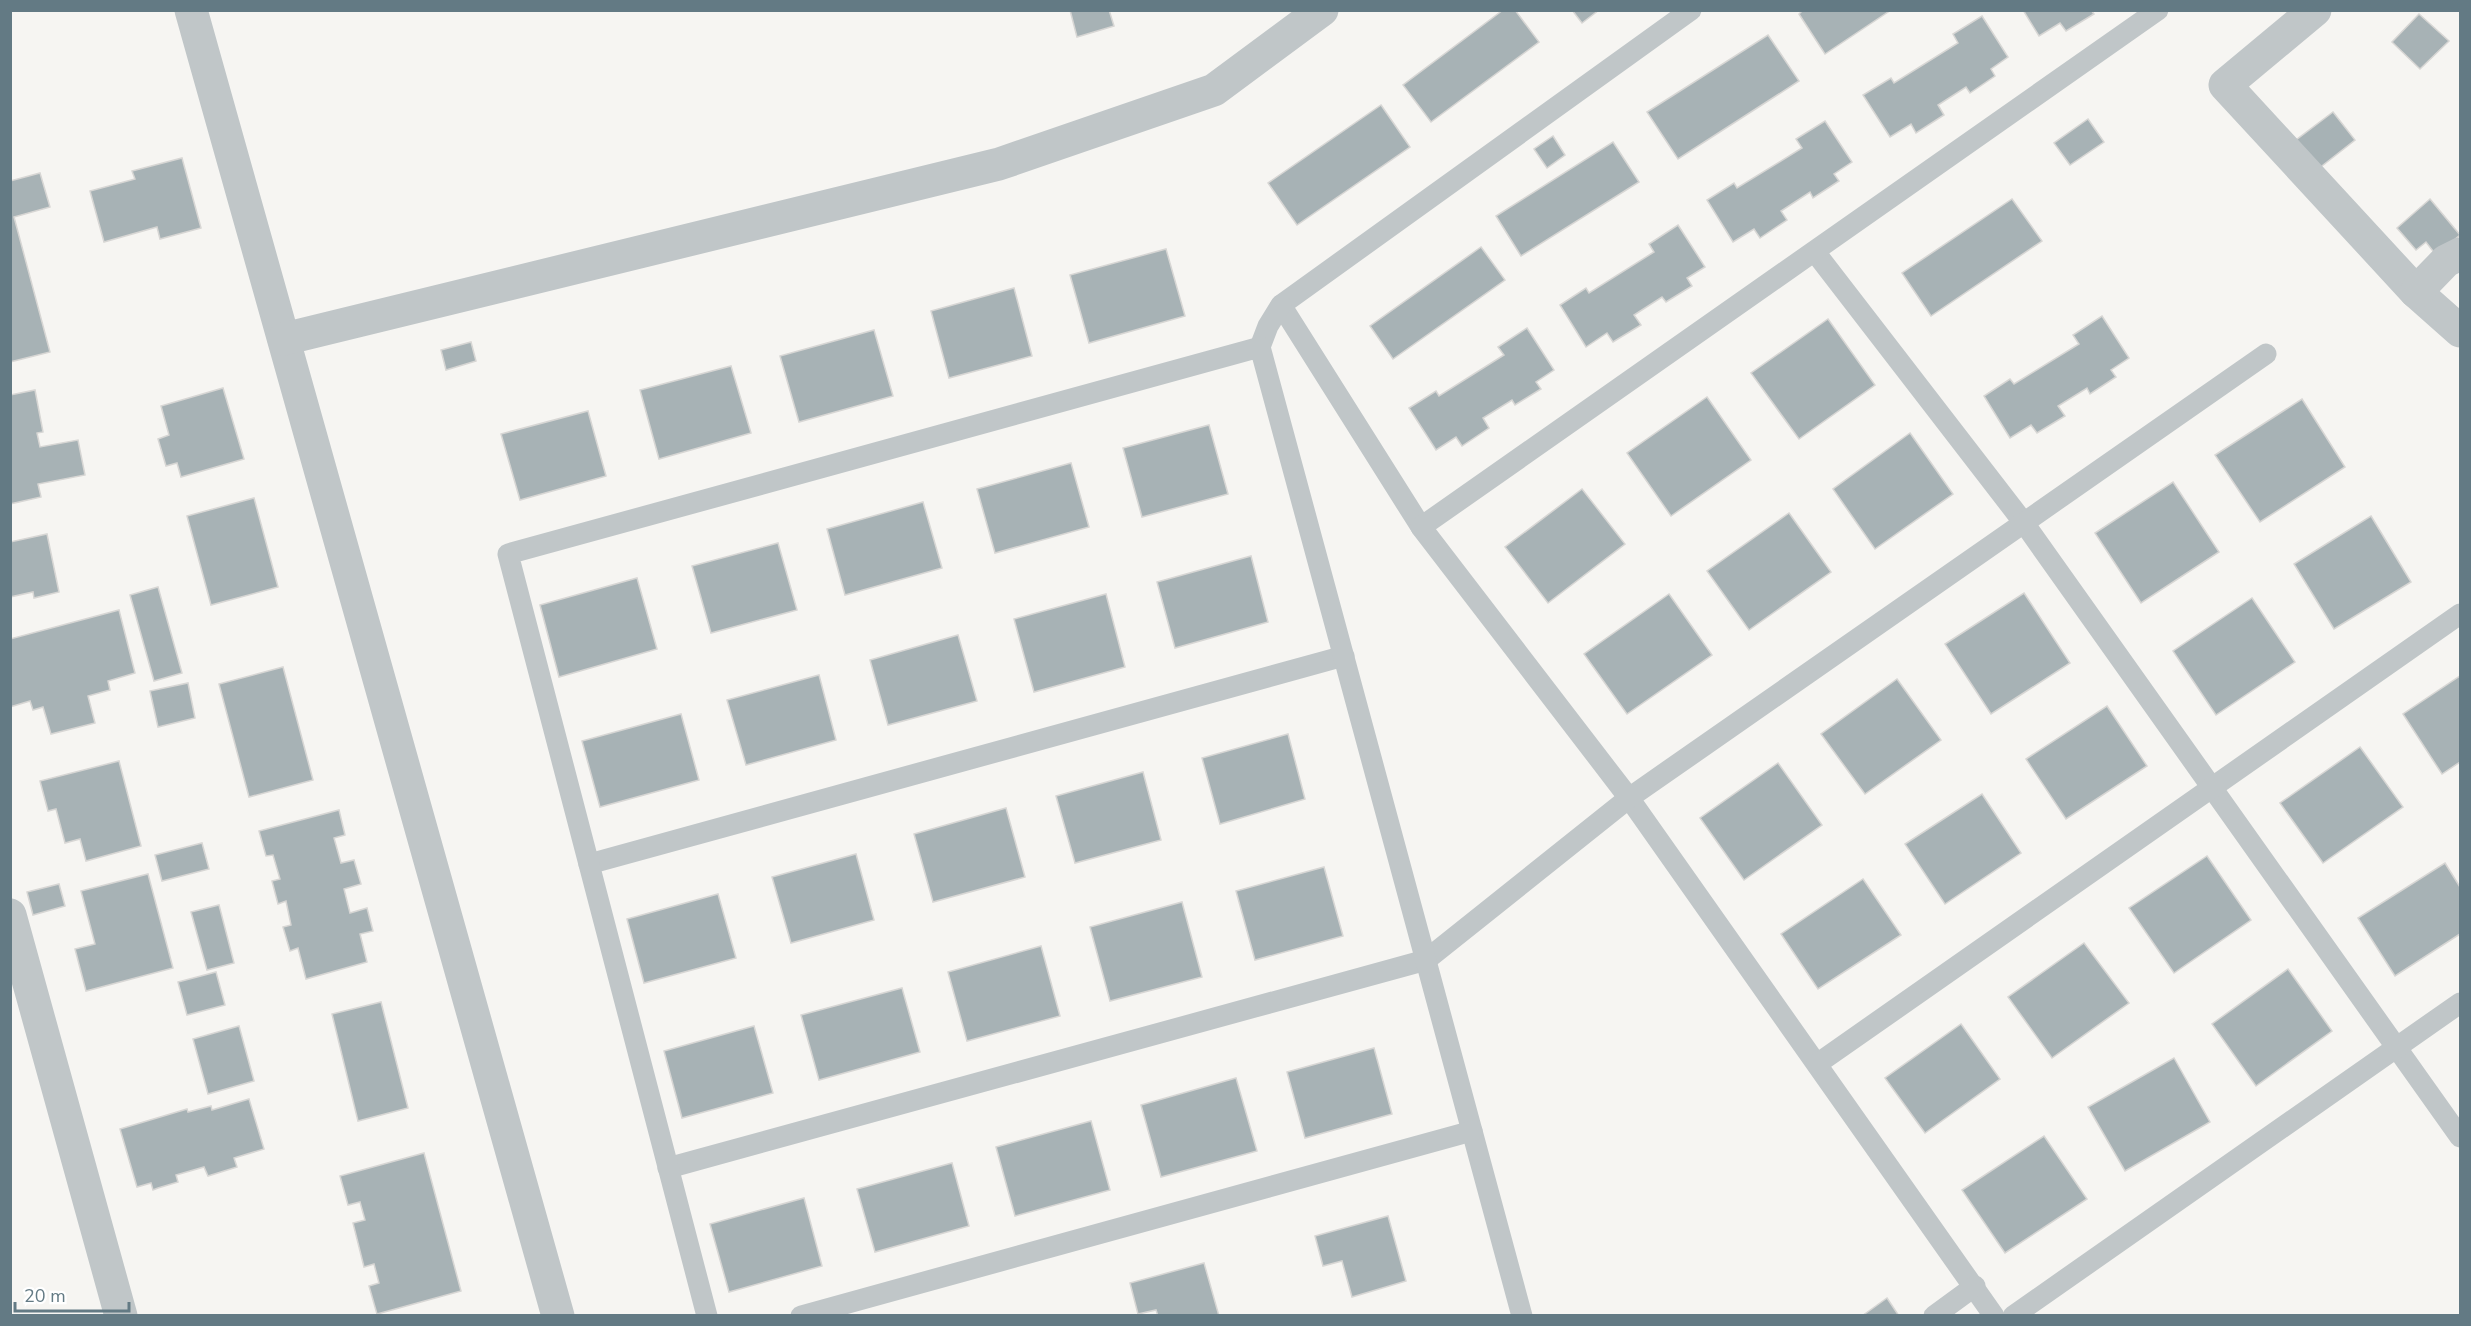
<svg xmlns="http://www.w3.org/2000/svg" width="2471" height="1326" viewBox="0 0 2471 1326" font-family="'Nunito Sans',sans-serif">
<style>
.building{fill:#a7b2b5;stroke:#d7d6d4;stroke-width:1.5}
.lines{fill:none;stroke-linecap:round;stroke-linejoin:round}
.service{stroke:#c0c6c8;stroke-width:21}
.minor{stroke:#c0c6c8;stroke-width:33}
</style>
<rect width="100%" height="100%" fill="#f6f5f2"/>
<g class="building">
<polygon points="1070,10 1109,10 1114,26 1077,37"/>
<polygon points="1503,10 1515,10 1539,42 1431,122 1403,85"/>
<polygon points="1572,10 1599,10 1582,23"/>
<polygon points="1803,10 1891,10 1825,54 1799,14"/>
<polygon points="2023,10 2091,10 2094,14 2066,31 2060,23 2039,36"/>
<polygon points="2419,14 2449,41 2420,69 2392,42"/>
<polygon points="1982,16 2008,57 1991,69 1995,76 1970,93 1966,87 1938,105 1944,115 1916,133 1911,124 1890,137 1863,95 1891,78 1894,83 1958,43 1953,34"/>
<polygon points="1768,35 1799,81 1678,159 1647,112"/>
<polygon points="1381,105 1410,147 1297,225 1268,183"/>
<polygon points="2333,112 2355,140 2318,169 2296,140"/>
<polygon points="2088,119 2104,142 2070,165 2054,143"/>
<polygon points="1825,121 1852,162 1834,174 1839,181 1813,198 1810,192 1781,211 1787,220 1760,238 1754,229 1733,242 1707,200 1734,183 1737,188 1802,148 1796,139"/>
<polygon points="1553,136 1565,155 1547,168 1534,149"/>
<polygon points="1613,142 1639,182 1521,256 1496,216"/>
<polygon points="182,158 201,228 160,239 157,227 104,242 90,191 135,179 132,171"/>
<polygon points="40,173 50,207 14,217 50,352 10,362 10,181"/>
<polygon points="2012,199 2042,241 1931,316 1902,273"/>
<polygon points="2430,199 2460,235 2436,255 2426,242 2416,250 2397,228"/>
<polygon points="1678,225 1705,267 1687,278 1692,286 1666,302 1662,297 1634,315 1641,325 1613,342 1607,333 1586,347 1560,305 1586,288 1589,293 1654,252 1649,244"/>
<polygon points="1481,247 1505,280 1393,359 1370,326"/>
<polygon points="1166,249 1185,316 1089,343 1070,275"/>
<polygon points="1014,288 1032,356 949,378 931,311"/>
<polygon points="2102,316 2129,358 2111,370 2116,377 2090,394 2087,388 2058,406 2065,416 2037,433 2031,425 2010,438 1984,396 2010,379 2014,384 2079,344 2073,335"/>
<polygon points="1828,319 1875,385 1799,439 1751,373"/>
<polygon points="1527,328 1554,370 1536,382 1541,389 1515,405 1512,400 1483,418 1489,428 1462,446 1456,437 1436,450 1409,408 1436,391 1439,396 1504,355 1498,347"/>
<polygon points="874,330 893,396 799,422 780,356"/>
<polygon points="471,342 476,361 446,370 441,350"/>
<polygon points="731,366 751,433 659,459 640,390"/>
<polygon points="223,388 244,459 181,477 177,463 166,466 158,439 169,435 161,406"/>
<polygon points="35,390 43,432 37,433 40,447 78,440 85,475 38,484 41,497 10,504 10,395"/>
<polygon points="1707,397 1751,460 1671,516 1627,453"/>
<polygon points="2302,399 2345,467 2260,522 2215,455"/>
<polygon points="588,411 606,476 520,500 501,434"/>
<polygon points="1209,425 1228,494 1142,517 1123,448"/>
<polygon points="1910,433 1953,494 1875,549 1833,489"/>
<polygon points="1071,463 1089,527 995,553 977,489"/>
<polygon points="2173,482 2219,552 2141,603 2095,533"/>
<polygon points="1582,489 1625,544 1548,603 1505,547"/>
<polygon points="254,498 278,587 211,605 187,516"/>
<polygon points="923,502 942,568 845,595 827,529"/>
<polygon points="1789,513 1831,572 1749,630 1707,571"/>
<polygon points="2371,516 2411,582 2334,629 2294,564"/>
<polygon points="47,534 59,592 34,598 33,592 10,597 10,542"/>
<polygon points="778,543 797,610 711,633 692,566"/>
<polygon points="1251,556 1268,622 1175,648 1157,582"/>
<polygon points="637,578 657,649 559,677 540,605"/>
<polygon points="158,587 182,673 154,681 130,595"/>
<polygon points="2024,593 2070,663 1991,714 1945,644"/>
<polygon points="1106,594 1125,667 1034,692 1014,619"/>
<polygon points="1669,594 1712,655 1627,714 1584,654"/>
<polygon points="2252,598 2295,662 2216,715 2173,651"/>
<polygon points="119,610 135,673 108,681 110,690 88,696 95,723 51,734 43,707 33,710 30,701 10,707 10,639"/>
<polygon points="958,635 977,701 888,725 870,660"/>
<polygon points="283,667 313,780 249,797 219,684"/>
<polygon points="819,675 836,740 746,765 727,700"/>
<polygon points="2460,676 2460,762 2442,774 2403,714"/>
<polygon points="1897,679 1941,740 1865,794 1821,734"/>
<polygon points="188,683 195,718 158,727 150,691"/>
<polygon points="2107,706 2147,766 2066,819 2026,759"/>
<polygon points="681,714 699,780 600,807 582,741"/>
<polygon points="1288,734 1305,799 1220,824 1202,758"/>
<polygon points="2360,747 2403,807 2323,863 2280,803"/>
<polygon points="119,761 141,846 86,861 80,839 65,843 56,809 48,811 40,781"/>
<polygon points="1778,763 1822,825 1744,880 1700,818"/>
<polygon points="1143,772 1161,840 1075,863 1056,796"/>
<polygon points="1982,794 2021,853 1945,904 1905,844"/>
<polygon points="1006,808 1025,877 933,902 914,834"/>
<polygon points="339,810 345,835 334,838 341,863 354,860 361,884 344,889 350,913 367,908 373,931 360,934 367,962 306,979 298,948 290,951 283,927 291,925 286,901 278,904 272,881 280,879 273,855 266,856 259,831"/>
<polygon points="202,843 209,869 162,881 155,855"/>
<polygon points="856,854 874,920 791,943 772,877"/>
<polygon points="2207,856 2251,920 2174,973 2129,908"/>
<polygon points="2445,863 2460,887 2460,934 2395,976 2358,918"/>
<polygon points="1324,867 1343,936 1255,960 1236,891"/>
<polygon points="148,874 173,968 86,991 75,949 95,944 81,891"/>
<polygon points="1863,879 1901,935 1818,989 1781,934"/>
<polygon points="59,884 65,906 33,915 27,892"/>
<polygon points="718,894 736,958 644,983 627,919"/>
<polygon points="1182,902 1202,977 1110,1001 1090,927"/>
<polygon points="219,905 234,963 207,970 191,912"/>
<polygon points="2084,943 2129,1003 2052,1058 2008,997"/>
<polygon points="1041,946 1060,1016 967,1041 948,972"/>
<polygon points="2288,969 2332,1031 2256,1086 2212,1024"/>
<polygon points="216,972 225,1005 187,1015 178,982"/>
<polygon points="902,988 920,1052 819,1080 801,1015"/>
<polygon points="381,1002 408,1108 358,1121 332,1014"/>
<polygon points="1961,1024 2000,1079 1925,1133 1885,1078"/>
<polygon points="239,1026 254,1081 208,1094 193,1039"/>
<polygon points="754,1026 773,1093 682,1118 664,1051"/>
<polygon points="1374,1048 1392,1114 1305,1138 1287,1072"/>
<polygon points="2174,1058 2210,1122 2125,1171 2088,1107"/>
<polygon points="1236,1078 1257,1151 1161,1177 1141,1105"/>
<polygon points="249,1099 264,1149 234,1158 237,1167 208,1176 204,1167 176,1175 178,1182 158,1188 153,1190 151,1183 137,1187 120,1129 187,1109 188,1112 211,1106 212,1110"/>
<polygon points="1091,1121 1110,1190 1015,1216 996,1147"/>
<polygon points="2044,1136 2087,1199 2005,1253 1962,1190"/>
<polygon points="424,1153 461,1291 377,1314 369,1286 379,1283 374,1264 364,1267 353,1223 365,1220 360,1202 348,1205 340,1176"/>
<polygon points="952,1163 969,1226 875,1252 857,1189"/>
<polygon points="804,1198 822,1266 729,1292 710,1224"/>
<polygon points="1388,1216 1406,1281 1352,1297 1342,1261 1323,1266 1315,1236"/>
<polygon points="1204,1263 1219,1316 1158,1316 1156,1310 1138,1314 1130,1283"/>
<polygon points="1887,1298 1899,1316 1862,1316"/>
</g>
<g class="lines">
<g class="service">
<polyline points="1691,10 1281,305 1421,527 1629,798 1994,1316"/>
<polyline points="1815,252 2024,523 2460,1137"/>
<polyline points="1260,347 1268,326 1281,305"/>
<polyline points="1421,527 2158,10"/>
<polyline points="589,864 1344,656"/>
<polyline points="1817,1064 2460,614"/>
<polyline points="668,1168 1426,960 1629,798 2266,354"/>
<polyline points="707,1316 508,554 1260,347 1522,1316"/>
<polyline points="801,1316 1472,1131"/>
<polyline points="1934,1316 1975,1286"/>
<polyline points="2013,1316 2460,1003"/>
</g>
<g class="minor">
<polyline points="191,10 558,1316"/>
<polyline points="2315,10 2225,85 2416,292 2460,331"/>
<polyline points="2416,292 2446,261 2460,254"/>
<polyline points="284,339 999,164 1214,90 1322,10"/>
<polyline points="10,915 121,1316"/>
</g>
</g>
<rect width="2471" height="1326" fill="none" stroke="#637a84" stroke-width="24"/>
<path d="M15 1302v9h114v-9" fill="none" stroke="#637a84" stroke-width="3"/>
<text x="24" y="1302" font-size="18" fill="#637a84" stroke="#ffffff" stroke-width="4.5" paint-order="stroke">20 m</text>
</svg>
